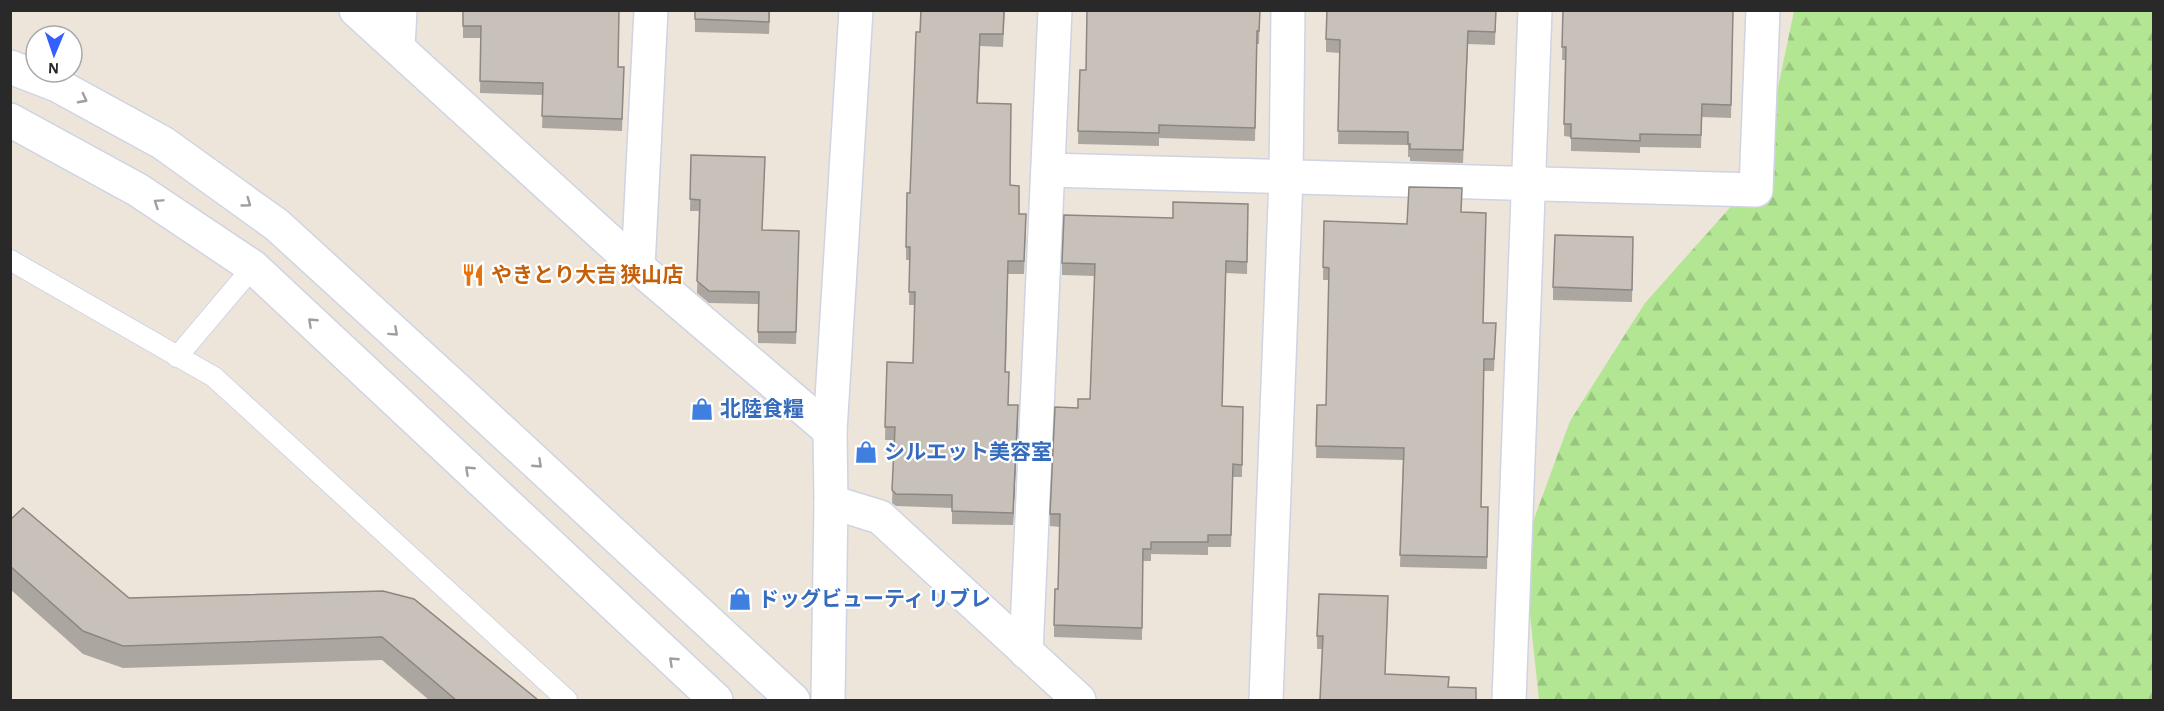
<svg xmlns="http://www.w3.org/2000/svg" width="2164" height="711" viewBox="0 0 2164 711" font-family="'Alegreya Sans','Noto Sans JP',sans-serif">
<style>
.forest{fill:url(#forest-firs)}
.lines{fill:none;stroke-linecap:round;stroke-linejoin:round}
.service-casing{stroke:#cfd4e3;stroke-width:22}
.minor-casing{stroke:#cfd4e3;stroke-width:36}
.tertiary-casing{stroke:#cfd4e3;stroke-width:36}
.service{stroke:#fff;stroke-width:20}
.minor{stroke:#fff;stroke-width:33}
.tertiary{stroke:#fff;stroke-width:33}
.wall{fill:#aca6a0}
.shaded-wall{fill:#8c8782}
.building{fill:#c8c1ba;stroke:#8c8782;stroke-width:1.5}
.oneway{stroke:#9f9f9f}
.labels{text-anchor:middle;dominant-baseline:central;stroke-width:4.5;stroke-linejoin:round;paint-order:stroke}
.food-label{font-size:21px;font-weight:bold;fill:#c56008;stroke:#fff;text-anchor:start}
.shop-label{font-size:21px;font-weight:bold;fill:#366cbe;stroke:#fff;text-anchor:start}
</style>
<defs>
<pattern id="forest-firs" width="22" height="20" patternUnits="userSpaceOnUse" patternTransform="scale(1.5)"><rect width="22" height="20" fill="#b2e693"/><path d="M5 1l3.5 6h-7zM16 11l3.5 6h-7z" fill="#99c57f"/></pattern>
</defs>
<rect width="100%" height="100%" fill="#ede4da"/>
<polygon class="forest" points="1794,11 2153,11 2153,700 1539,700 1523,549 1570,421 1645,303 1760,174"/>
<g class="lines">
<g class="service-casing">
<g id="service">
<polyline points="10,260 214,377 567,700"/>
<polyline points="177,357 253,267"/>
</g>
</g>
<g class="minor-casing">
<g id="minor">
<polyline points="356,10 638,267 830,431"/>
<polyline points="398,47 400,10"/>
<polyline points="1048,170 1756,190 1763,10"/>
<polyline points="638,267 651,10"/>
<polyline points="831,502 880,517 1079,700"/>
<polyline points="1026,652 1055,10"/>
<polyline points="1266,700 1286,177 1288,10"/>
<polyline points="1509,700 1535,10"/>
</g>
</g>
<g class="tertiary-casing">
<g id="tertiary">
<polyline points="10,67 57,85 163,143 277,225 463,395 793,700"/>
<polyline points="10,120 138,190 253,267 716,700"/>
<polyline points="828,700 831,502 830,431 856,10"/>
</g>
</g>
<use href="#service" class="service"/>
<use href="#minor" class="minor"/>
<use href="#tertiary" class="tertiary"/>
</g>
<g class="wall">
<polygon points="463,10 618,67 624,67 622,131 542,128 543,95 480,93 481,38 463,38"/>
<polygon points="695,10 770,10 769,34 695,32"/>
<polygon points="921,10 1005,10 1003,47 980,46 978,103 1010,185 1019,214 1026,227 1024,274 1008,274 1006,372 1008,405 1018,418 1013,525 952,524 952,508 896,506 892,503 894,440 885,440 887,362 913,363 915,305 909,305 910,260 906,260 906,247 910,193"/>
<polygon points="1260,10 1259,44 1257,44 1255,141 1159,138 1159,146 1078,144 1080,70 1086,70"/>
<polygon points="1496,10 1495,45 1468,44 1463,163 1410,161 1410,157 1408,157 1408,145 1338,144 1340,53 1326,52 1326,39"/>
<polygon points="1563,10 1733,10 1731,118 1702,117 1701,148 1640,147 1640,153 1571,151 1571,137 1564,136 1565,60 1562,60"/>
<polygon points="691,155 763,230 799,231 796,344 758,343 758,304 709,303 697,293 700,211 690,211"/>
<polygon points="1248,204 1247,274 1226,273 1222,406 1243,407 1242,477 1233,477 1231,547 1208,547 1208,555 1151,554 1151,561 1143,561 1142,640 1054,637 1054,625 1058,589 1060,527 1050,526 1050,514 1090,399 1095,276 1062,275 1062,263 1173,218"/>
<polygon points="1462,212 1484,323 1496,323 1494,371 1484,371 1481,507 1488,507 1487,569 1400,567 1403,460 1316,458 1317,405 1326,405 1329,280 1323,280 1324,221 1407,224"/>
<polygon points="1633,237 1632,302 1553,300 1553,287"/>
<polygon points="10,520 129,598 383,591 538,700 429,700 382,660 123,668 83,654 10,589"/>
<polygon points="1388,608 1385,674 1320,700 1322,649 1317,649 1317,636"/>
</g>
<polygon class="shaded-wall" points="1018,405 1018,418 1013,525 1013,513"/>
<g class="building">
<polygon points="463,10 619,10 618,67 624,67 622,119 542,116 543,83 480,81 481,26 463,26"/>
<polygon points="695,10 769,10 769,22 695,19"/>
<polygon points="921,10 1004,10 1003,34 980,34 977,103 1011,104 1010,185 1019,186 1019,214 1026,214 1024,261 1008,261 1005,372 1009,372 1008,405 1018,405 1013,513 952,511 952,495 896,494 892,490 895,427 885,427 887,362 913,363 915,292 909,292 910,247 906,247 907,193 910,193 916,32 920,32"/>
<polygon points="1087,10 1260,10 1259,31 1257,31 1255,128 1159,125 1159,133 1078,131 1080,70 1086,70"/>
<polygon points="1327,10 1496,10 1495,32 1468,31 1463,150 1410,149 1410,144 1408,144 1408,132 1338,131 1340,40 1326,39"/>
<polygon points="1563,10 1733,10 1731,105 1702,104 1701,135 1640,134 1640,141 1571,138 1571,124 1564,124 1566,47 1562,47"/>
<polygon points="691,155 765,157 762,230 799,231 796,332 758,332 759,292 709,291 697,281 700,200 690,199"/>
<polygon points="1409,187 1462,188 1461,212 1486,213 1483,323 1496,323 1494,359 1484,359 1481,507 1488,507 1487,557 1400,555 1404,448 1316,446 1317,405 1326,405 1329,268 1323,267 1324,221 1407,224"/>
<polygon points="1173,202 1248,204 1247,262 1226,261 1222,406 1243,407 1242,465 1233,464 1231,535 1208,535 1208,542 1151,542 1151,549 1143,549 1142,628 1054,625 1055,589 1058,589 1060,514 1050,514 1055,407 1078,408 1078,399 1090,399 1095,264 1062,263 1064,215 1173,218"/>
<polygon points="1555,235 1633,237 1632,290 1553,287"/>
<polygon points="23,508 129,598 383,591 414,599 538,700 456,700 382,637 123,646 83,631 10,566 10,520"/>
<polygon points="1319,594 1388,596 1385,674 1449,677 1448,687 1476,688 1476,700 1320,700 1323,636 1317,636"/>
</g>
<defs><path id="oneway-chevron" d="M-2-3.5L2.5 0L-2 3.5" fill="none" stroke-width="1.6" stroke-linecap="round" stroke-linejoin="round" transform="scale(1.5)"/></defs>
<g class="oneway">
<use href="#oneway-chevron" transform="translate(83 99) rotate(28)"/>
<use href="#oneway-chevron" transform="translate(158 203) rotate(-146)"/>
<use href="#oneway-chevron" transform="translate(247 203) rotate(36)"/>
<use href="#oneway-chevron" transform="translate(312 322) rotate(-137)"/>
<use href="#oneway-chevron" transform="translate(394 332) rotate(42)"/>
<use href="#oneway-chevron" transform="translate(538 464) rotate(43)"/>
<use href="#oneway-chevron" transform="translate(469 470) rotate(-137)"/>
<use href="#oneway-chevron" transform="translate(673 661) rotate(-137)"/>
</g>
<defs>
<g id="restaurant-bare" transform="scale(1.8)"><path d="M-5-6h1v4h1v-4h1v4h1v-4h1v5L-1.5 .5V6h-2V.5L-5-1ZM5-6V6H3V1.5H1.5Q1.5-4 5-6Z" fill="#e8710a" stroke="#fff" stroke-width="2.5" paint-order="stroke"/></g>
<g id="shop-bare" transform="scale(1.8)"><path d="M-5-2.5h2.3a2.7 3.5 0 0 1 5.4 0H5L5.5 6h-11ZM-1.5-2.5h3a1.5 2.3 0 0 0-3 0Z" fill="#3f7fe0" stroke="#fff" stroke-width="2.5" paint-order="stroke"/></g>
</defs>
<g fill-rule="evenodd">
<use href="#restaurant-bare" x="473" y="275"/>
<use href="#shop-bare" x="702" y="409"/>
<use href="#shop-bare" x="866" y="452"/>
<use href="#shop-bare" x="740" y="599"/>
</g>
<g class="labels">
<g class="food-label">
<text x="491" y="275">やきとり大吉 狭山店</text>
</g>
<g class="shop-label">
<text x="720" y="409">北陸食糧</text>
<text x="884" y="452">シルエット美容室</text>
<text x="758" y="599">ドッグビューティ リブレ</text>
</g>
</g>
<rect width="2164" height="711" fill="none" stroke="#292929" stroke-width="24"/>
<g transform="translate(54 54) rotate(182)"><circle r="28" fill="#ffffff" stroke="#a9a9a9" stroke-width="1.5"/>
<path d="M0-4.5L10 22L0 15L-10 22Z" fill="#3560ff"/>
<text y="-9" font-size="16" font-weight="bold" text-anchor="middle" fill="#292929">N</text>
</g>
</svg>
